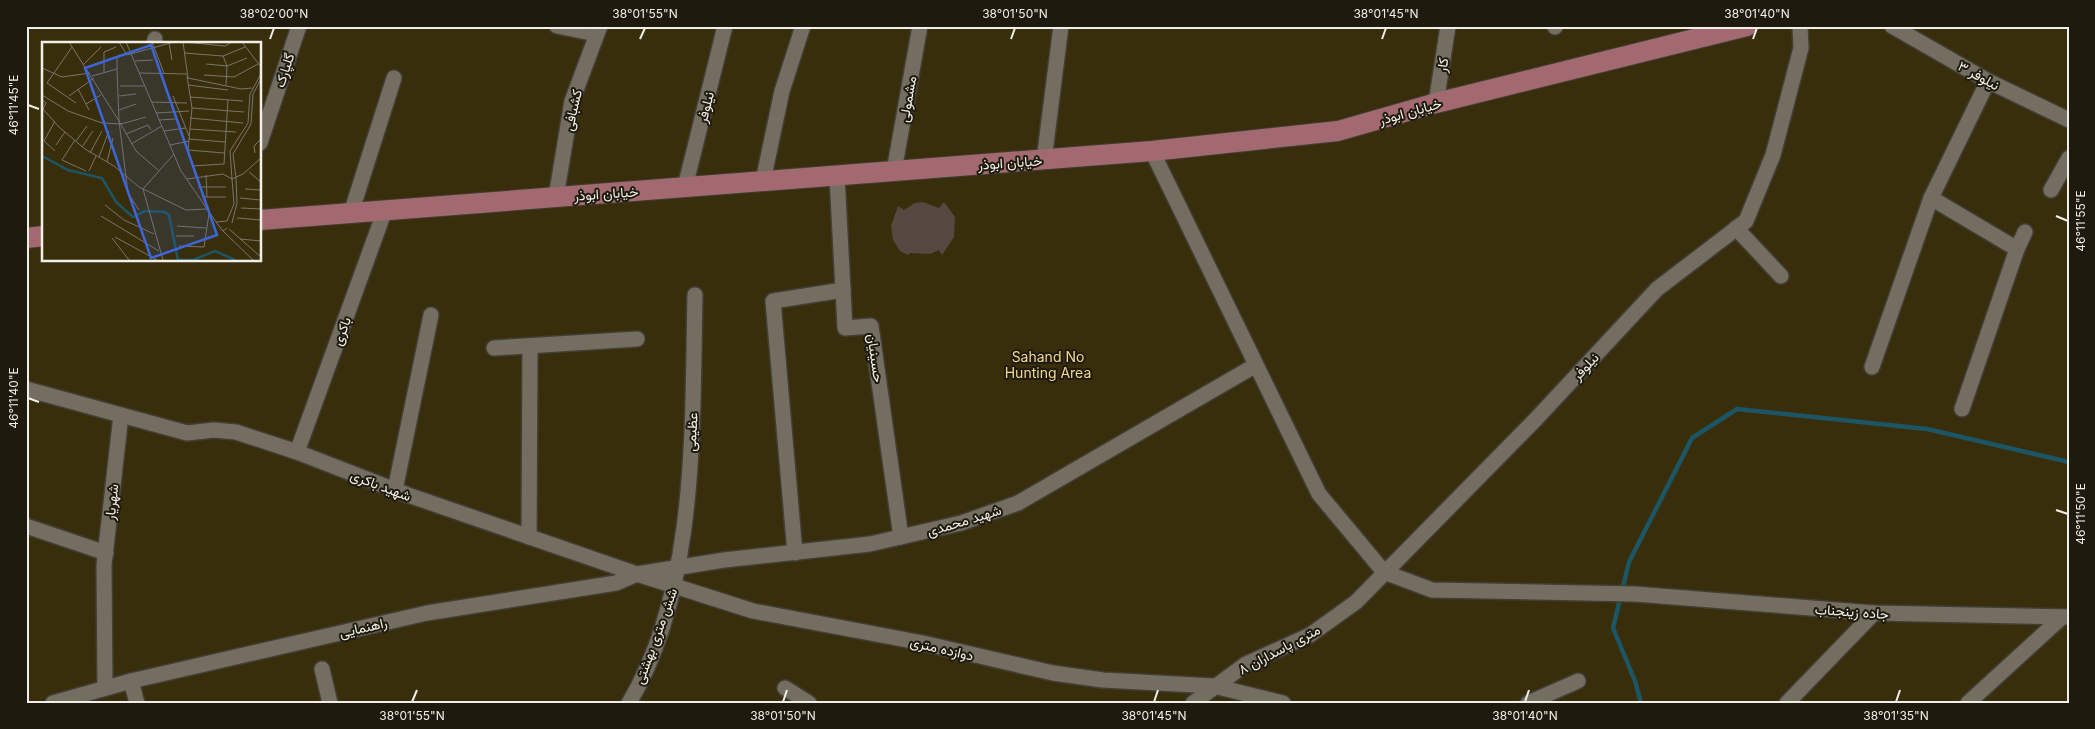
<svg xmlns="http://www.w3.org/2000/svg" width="2095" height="729" viewBox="0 0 2095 729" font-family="Inter,Vazirmatn,sans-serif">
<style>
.green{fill:#392e0c;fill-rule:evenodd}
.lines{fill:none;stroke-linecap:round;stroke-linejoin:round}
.stream{stroke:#1c5564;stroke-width:4.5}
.building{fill:#554841}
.minor-casing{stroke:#423e35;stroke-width:18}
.major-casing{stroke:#423e35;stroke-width:22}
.minor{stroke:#736e60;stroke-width:15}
.major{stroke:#a36970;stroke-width:20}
.ticks{fill:none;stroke:#f2efe8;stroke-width:2}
.labels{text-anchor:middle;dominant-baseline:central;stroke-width:4;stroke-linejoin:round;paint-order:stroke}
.street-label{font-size:14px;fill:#f2efe8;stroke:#1e1a0e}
.park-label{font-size:14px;fill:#f2d892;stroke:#1e1a0e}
.inset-river{fill:none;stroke:#1c5564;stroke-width:2.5}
.inset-road{fill:none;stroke:#78756b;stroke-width:1}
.view{fill:#3d66da;fill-opacity:0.15;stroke:#3d66da;stroke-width:2.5}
.inset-edge{fill:none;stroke:#f2efe8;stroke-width:2.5}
.neatline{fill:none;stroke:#f2efe8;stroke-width:2}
.ticks-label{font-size:12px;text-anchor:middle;fill:#f2efe8}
</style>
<rect width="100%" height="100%" fill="#272317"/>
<path class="green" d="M26,26H2069V703H26ZM44,44H260V260H44Z"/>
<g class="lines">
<polyline class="stream" points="1641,703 1635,681 1613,628 1629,562 1692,438 1737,409 1927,429 2069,462"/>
</g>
<polygon class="building" points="923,202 939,208 944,202 955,217 954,237 942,255 939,250 930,254 910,253 908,255 900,251 893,240 891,226 898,206 904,210 915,203"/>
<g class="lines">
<g class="minor-casing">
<g id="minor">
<polyline points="557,26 596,34"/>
<polyline points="1892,26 1988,81 2069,120"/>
<polyline points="1555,27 1555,26"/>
<polyline points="154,44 155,39"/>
<polyline points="1436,103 1448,26"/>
<polyline points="260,143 299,26"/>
<polyline points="1152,151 1319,494 1384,572 1432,590 1635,594 1874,613 2069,617"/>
<polyline points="1044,160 1061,26"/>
<polyline points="894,171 920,26"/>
<polyline points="837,176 845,328 871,326 901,537"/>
<polyline points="763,181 782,91 803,26"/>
<polyline points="685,187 725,26"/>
<polyline points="2051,190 2069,158"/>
<polyline points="556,197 572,101 600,26"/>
<polyline points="1931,198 2017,249"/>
<polyline points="351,213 394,78"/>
<polyline points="1736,228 1781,276"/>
<polyline points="494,348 637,339"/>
<polyline points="1872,367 1931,198 1988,81"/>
<polyline points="26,389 121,415 104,565 105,688"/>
<polyline points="1962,409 2017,249 2025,232"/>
<polyline points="121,415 187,433 214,430 236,432 297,452 408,495 637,574 724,560 870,544 961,523 1018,503 1256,365"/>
<polyline points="297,452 385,210"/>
<polyline points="395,490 431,315"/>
<polyline points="26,526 106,553"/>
<polyline points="529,537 530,348"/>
<polyline points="795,553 773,301 843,290"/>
<polyline points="322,669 330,703"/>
<polyline points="131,681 137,703"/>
<polyline points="785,688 809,703"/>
<polyline points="53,703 131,681 427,613 616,583 637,574 753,611 923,643 1053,673 1103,680 1214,686 1283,703"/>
<path d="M629,703C698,587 692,426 695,295"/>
<polyline points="1193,703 1246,664 1310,635 1356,602 1536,419 1657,289 1746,221 1773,155 1801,48 1800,26"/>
<polyline points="1528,703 1578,681"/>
<polyline points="1787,703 1874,613"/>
<polyline points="1968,703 2062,617"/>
</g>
</g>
<g class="major-casing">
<g id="major">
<polyline points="260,220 1152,151 1338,131 1436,103 1747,26"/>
<polyline points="26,238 44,236"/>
</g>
</g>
<use href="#minor" class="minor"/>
<use href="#major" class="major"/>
</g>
<path class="ticks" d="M270,39L274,28M640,39L645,28M1011,39L1015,28M1382,39L1386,28M1753,39L1757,28M28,105L39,109M2056,216L2068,221M28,398L39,402M2056,510L2068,514M412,702L417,690M783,702L787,690M1154,702L1158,690M1525,702L1529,690M1896,702L1900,690"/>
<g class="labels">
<g class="street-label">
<text transform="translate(1442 65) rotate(-81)">کار</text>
<text transform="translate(284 70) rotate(-72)">گلپارک</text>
<text transform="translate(1979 75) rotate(29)">نیلوفر ۳</text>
<text transform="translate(907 99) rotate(-80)">مشمولی</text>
<text transform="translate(705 107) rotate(-76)">نیلوفر</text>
<text transform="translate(572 110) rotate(-77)">کشبافی</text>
<text transform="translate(1410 111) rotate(-16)">خیابان ابوذر</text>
<text transform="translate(1010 162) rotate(-4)">خیابان ابوذر</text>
<text transform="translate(606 193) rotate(-4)">خیابان ابوذر</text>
<text transform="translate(341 331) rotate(-70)">باکری</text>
<text transform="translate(876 358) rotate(82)">حسینیان</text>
<text transform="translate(1585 366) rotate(-47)">نیلوفر</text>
<text transform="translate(691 432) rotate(-87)">عظیمی</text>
<text transform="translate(381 485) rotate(21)">شهید باکری</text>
<text transform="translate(111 502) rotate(-84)">شهریار</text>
<text transform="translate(964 520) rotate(-17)">شهید محمدی</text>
<text transform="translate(1852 611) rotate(4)">جاده زینجناب</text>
<text transform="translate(363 627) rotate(-13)">راهنمایی</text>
<text transform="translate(655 636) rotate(-70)">شش متری بهشتی</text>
<text transform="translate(942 648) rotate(13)">دوازده متری</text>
<text transform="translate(1279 649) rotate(-28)">۸ متری پاسداران</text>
</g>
<g class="park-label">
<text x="1048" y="356">Sahand No<tspan x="1048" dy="16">Hunting Area</tspan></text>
</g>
</g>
<g transform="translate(42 42)">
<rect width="219" height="219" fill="#272317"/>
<path d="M0,0H219V218H0Z" fill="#392e0c"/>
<path class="inset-river" d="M0,114L26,128L60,136L74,160L91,175L103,169L123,170L127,173L136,218H151L173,209L193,218"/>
<path class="inset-road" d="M27,0L77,79L86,151L97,168M77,0L85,13L132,0M84,0L139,129L174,180L181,189L185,186M110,0L122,31M141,0L146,36L199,47L210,46M142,0L183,4L190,0M200,0L219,25M127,1L130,18M30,5L5,41L34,61M142,11L181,14L203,5M181,14L185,24L184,43M93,19L111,18M42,22L59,5M164,22L185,24L205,16M0,26L20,35L48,31M75,27L77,79L94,109L116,128M62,30V10L74,5M98,31L145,32M162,33L192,35L216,22M50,34L75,27V15L84,12M145,34L150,66L146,108L154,135M146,43L186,48M78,44H102M36,47L47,68M0,53L26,69L60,81L79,82L104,75M27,54L52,36M77,54L94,52M131,54L147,94M148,55L201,59M0,58L4,61L1,67L17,85L43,107L72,124L97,145L144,168L165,167M109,60L145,61M44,62L59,53M150,66L202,70M77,68L94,62M114,71L147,69M148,76L201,81M117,78L133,77M13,79L2,99L13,109M148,87L194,90M122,89L144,86M84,92L106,83L109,88M147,97L183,100M33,98L20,118L44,129M34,99L45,84M89,102L120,84M14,103L23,90M128,103L147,99M40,105L51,89M146,108L182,111M48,111L60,89M213,111L212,104L219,97M57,115L67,89M65,120L71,96M150,124L182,122L186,58M47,129L54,114M207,130L219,140M201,132L219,116M201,132L190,137L188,109L206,81L208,52L219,32M164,133L165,155M194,136L191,112L209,82L211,52L219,37M145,137L181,132M156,145H184M203,147L219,148M160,155H184M198,156L219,158M63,163L82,178L112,192M199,166L219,167M59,174L117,209M195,176L219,178M174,180L185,179L192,162L190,137L181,132M190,181L195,161L194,136M135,184L164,186M187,187L219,215M181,189L211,218M134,194H152M73,195L115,218M70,196L87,218M198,197L219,199M137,204L162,205L167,172M121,218L101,147L132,112"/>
<path class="view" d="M109,3L175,193L109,216L43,26Z"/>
<rect width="219" height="219" class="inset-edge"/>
</g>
<rect width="2095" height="729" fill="none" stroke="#1e1a0e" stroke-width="55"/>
<rect x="28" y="28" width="2040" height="674" class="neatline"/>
<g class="ticks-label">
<text x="274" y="18">38°02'00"N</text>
<text x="645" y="18">38°01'55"N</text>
<text x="1015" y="18">38°01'50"N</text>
<text x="1386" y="18">38°01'45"N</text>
<text x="1757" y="18">38°01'40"N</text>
<text transform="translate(14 105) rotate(-90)" y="4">46°11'45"E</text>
<text transform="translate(2081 221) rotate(-90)" y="4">46°11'55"E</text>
<text transform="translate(14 398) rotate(-90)" y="4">46°11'40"E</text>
<text transform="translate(2081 514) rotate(-90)" y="4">46°11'50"E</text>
<text x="412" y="720">38°01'55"N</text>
<text x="783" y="720">38°01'50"N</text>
<text x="1154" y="720">38°01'45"N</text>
<text x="1525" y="720">38°01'40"N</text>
<text x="1896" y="720">38°01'35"N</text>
</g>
</svg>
